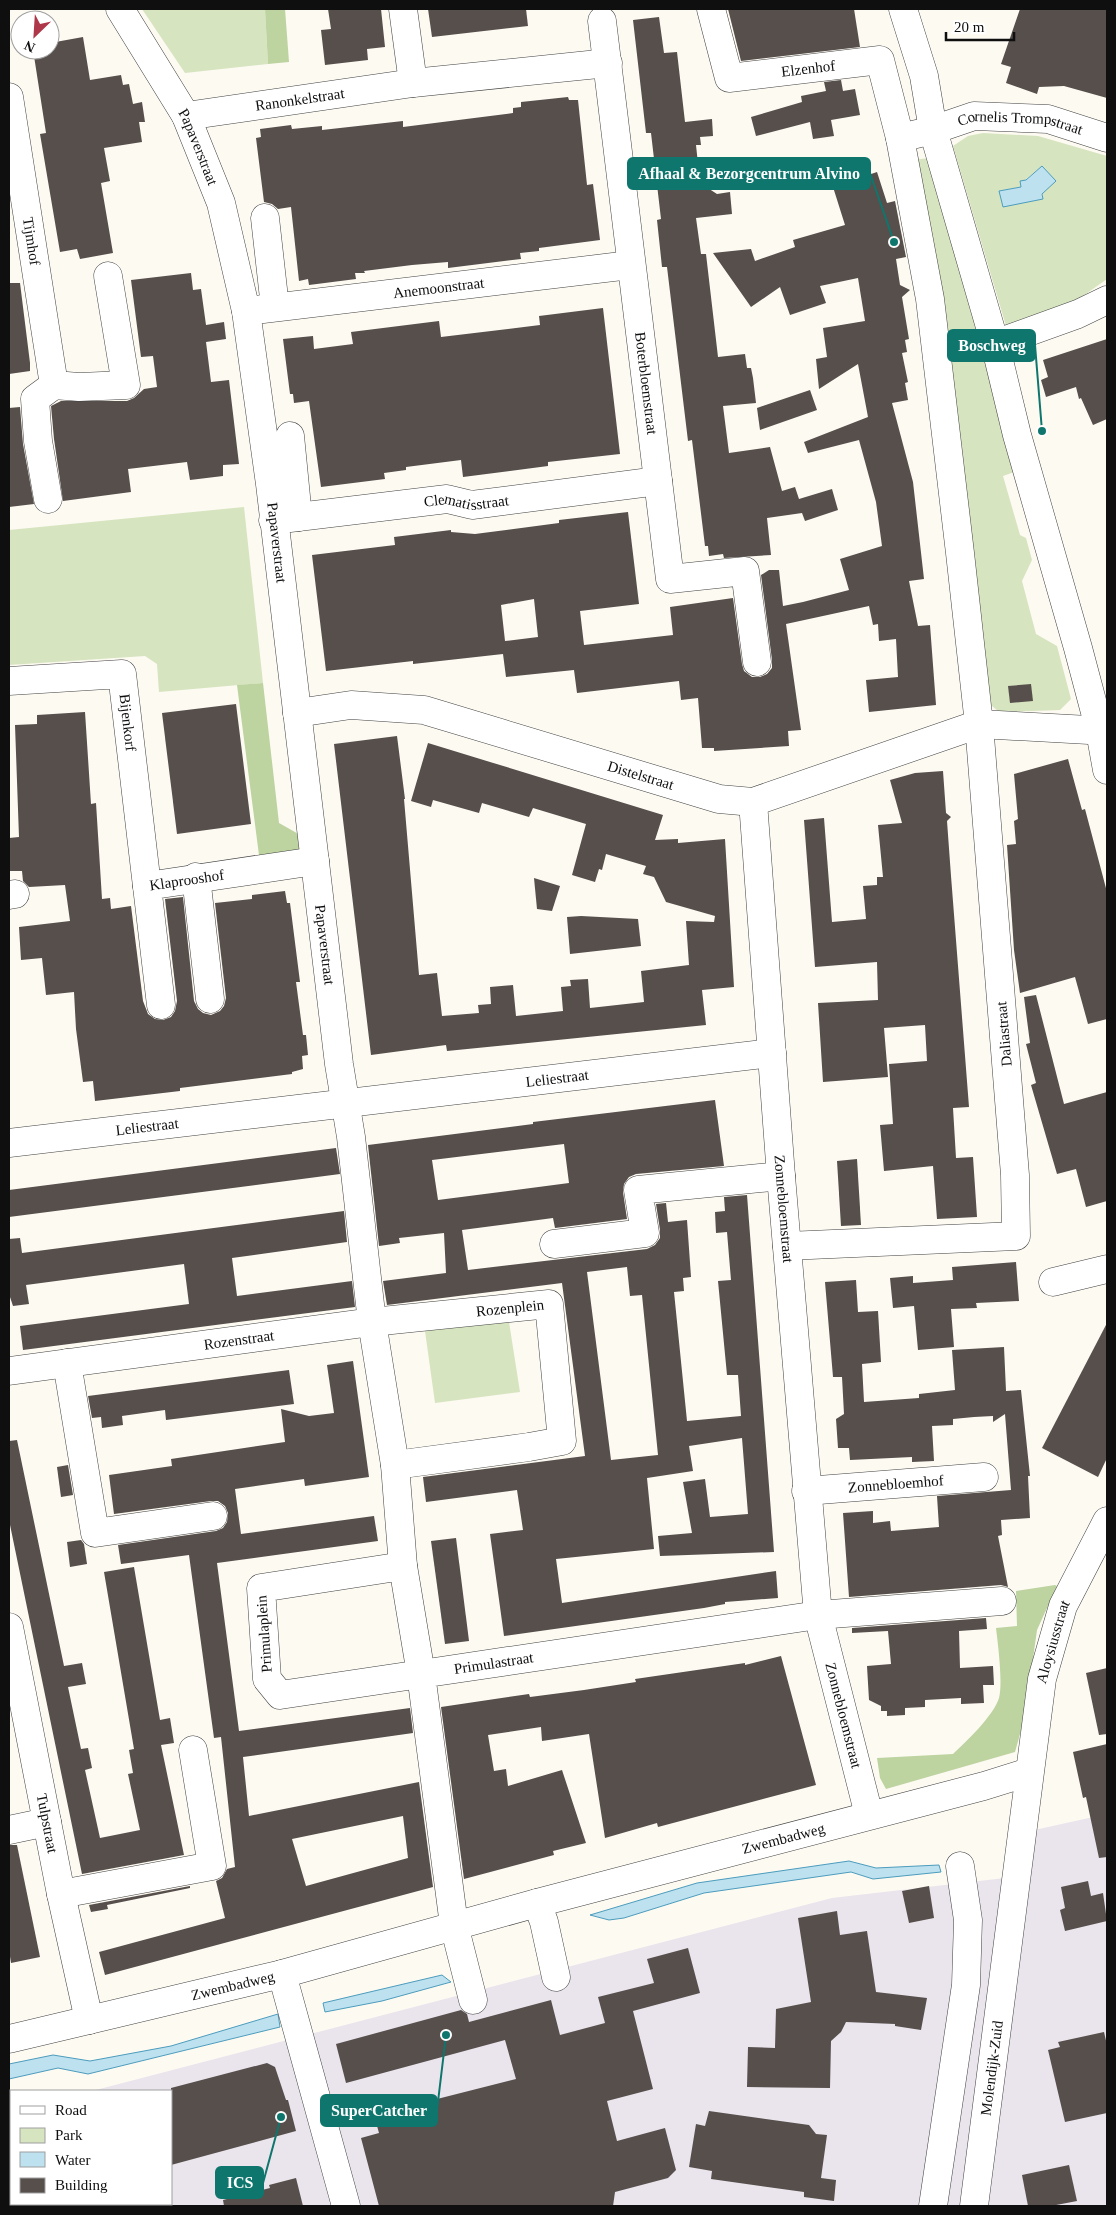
<svg xmlns="http://www.w3.org/2000/svg" width="1116" height="2215" viewBox="0 0 1116 2215" font-family="Georgia,serif">
<style>
.industrial{fill:#eae4ec}
.green{fill:#d6e4bf;fill-rule:evenodd}
.forest{fill:#bdd3a0}
.water{fill:#bde1ef;stroke:#4c9cbd}
.building{fill:#564f4c;fill-rule:evenodd}
.lines{fill:none;stroke-linecap:round;stroke-linejoin:round}
.minor-casing{stroke:#424242;stroke-width:29}
.minor{stroke:#fff;stroke-width:28}
.labels{text-anchor:middle;dominant-baseline:central;stroke-width:5;stroke-linejoin:round;paint-order:stroke}
.street-label{font-size:15px;fill:#0f0f0f;stroke:#fff}
.leader{fill:none;stroke:#0f766e;stroke-width:2}
.callout-dot{fill:#0f766e;stroke:#fff;stroke-width:2}
.callout{fill:#0f766e;stroke:#0f766e;stroke-width:2}
.callout-label{font-size:16px;text-anchor:middle;font-weight:bold;fill:#fff}
</style>
<rect width="100%" height="100%" fill="#fdfaf2"/>
<polygon class="industrial" points="1107,1814 1107,2206 9,2206 9,2113 11,2112 11,2204 171,2204 171,2091 92,2091 832,1898 1023,1876 1030,1831"/>
<g class="green">
<polygon points="142,9 265,9 268,64 185,73"/>
<path d="M983,133L1038,136L1107,156V279L1073,303L1006,326L953,146L968,136ZM1042,166L1043,199L1000,191L1021,187L1025,180Z"/>
<polygon points="929,158 1017,471 1003,476 1020,535 1026,538 1032,560 1022,581 1036,634 1057,646 1071,699 1060,710 999,712 991,705 964,496 913,160"/>
<polygon points="244,507 263,683 159,692 157,664 145,656 9,665 9,530"/>
<polygon points="509,1322 520,1392 435,1403 425,1331"/>
</g>
<g class="forest">
<polygon points="265,9 285,9 289,62 268,64"/>
<polygon points="263,683 279,823 302,836 302,859 260,863 237,685"/>
<path d="M1055,1585L1057,1586L1037,1630L1025,1716L1015,1752L886,1789L880,1778L877,1758L953,1754C966,1742 994,1715 999,1698C1003,1683 998,1645 996,1628L1017,1626L1016,1591Z"/>
</g>
<g class="water">
<polygon points="1042,166 1056,181 1042,194 1043,199 1003,207 999,191 1021,187 1020,181 1026,180"/>
<polygon points="849,1861 876,1868 939,1865 941,1872 873,1879 851,1872 704,1893 624,1918 609,1920 590,1915 697,1883"/>
<polygon points="442,1975 451,1982 382,2001 325,2012 323,2003"/>
<polygon points="278,2014 280,2027 88,2074 58,2068 9,2079 9,2064 53,2055 90,2061 171,2046"/>
</g>
<g class="building">
<polygon points="328,9 381,9 385,47 367,49 368,60 325,65 321,30 331,29"/>
<polygon points="428,9 526,9 528,26 432,37"/>
<polygon points="728,9 854,9 860,47 741,61"/>
<polygon points="1020,9 1107,9 1107,98 1064,86 1039,87 1037,94 1006,83 1011,67 1001,64"/>
<polygon points="659,17 664,53 677,52 685,122 712,119 713,136 700,137 701,145 696,145 700,183 717,194 730,192 732,214 696,218 701,254 706,254 718,357 745,354 747,368 751,368 753,378 756,403 723,406 729,453 770,447 782,491 795,487 799,499 832,489 838,510 805,521 802,513 767,518 771,555 724,558 723,554 709,556 708,546 705,546 692,440 688,441 667,267 662,267 657,220 661,219 651,133 646,133 633,20"/>
<polygon points="83,37 90,80 121,75 123,85 129,84 133,104 142,102 145,122 139,122 142,142 104,148 110,181 101,183 113,253 80,259 77,249 60,252 40,134 46,133 34,56 50,54 50,43"/>
<polygon points="841,80 843,91 855,89 860,115 831,120 834,136 813,139 810,122 756,136 751,117 802,102 801,96 826,91 824,82"/>
<polygon points="568,97 569,100 578,100 587,185 593,184 600,240 539,248 539,251 520,253 521,259 448,268 448,262 412,265 364,271 365,273 355,273 356,279 309,285 308,279 299,281 291,207 278,209 272,204 264,202 256,138 261,137 260,129 291,125 292,129 322,126 322,130 403,121 403,127 513,113 513,108 521,107 521,102"/>
<path d="M877,172L887,203L895,201L906,257L896,259L900,285L910,290L902,297L909,339L905,340L907,352L902,353L908,382L905,383L908,400L892,403L913,482L924,579L909,581L918,626L930,625L936,705L869,712L866,680L898,677L896,639L879,641L878,624L873,625L869,606L786,624L801,730L788,731L789,746L714,751V748H702L698,698L681,700L679,681L577,693L574,670L506,677L503,654L413,664V661L326,671L312,555L395,545L394,537L451,530V532L475,534L559,523V520L628,512L639,604L580,611L584,645L673,635L670,607L733,598L742,664L744,671L752,677H760L767,674L772,668V660L761,575L769,570H779L783,606L803,602L849,590L840,559L882,546L876,502L859,440L808,453L804,442L868,417L858,364L819,389L816,359L827,357L823,328L865,321L858,278L820,286L826,303L790,315L780,287L751,307L713,253L751,249L755,261L795,247L793,240L845,225L833,187ZM534,599L538,637L505,641L501,605Z"/>
<polygon points="191,273 193,290 201,289 206,325 224,322 226,339 206,342 211,382 229,380 239,464 223,465 223,476 190,480 187,462 128,469 131,492 63,501 54,439 51,406 61,401 127,401 134,398 144,389 157,387 153,356 141,357 131,280"/>
<polygon points="9,283 20,283 30,363 30,371 9,374"/>
<polygon points="603,308 620,454 548,462 548,466 463,477 461,460 406,467 406,470 384,473 385,479 321,487 309,401 294,403 293,394 290,394 283,339 313,336 314,349 353,344 351,332 439,321 441,337 540,325 539,316"/>
<polygon points="1107,339 1107,419 1093,425 1081,398 1079,399 1076,387 1046,397 1041,380 1048,377 1043,360"/>
<polygon points="810,390 817,410 760,430 757,408"/>
<polygon points="20,407 23,444 34,504 9,507 9,408"/>
<polygon points="1031,684 1033,701 1010,703 1008,686"/>
<polygon points="236,704 251,824 177,834 162,713"/>
<polygon points="85,712 91,804 96,803 102,899 110,898 111,909 131,906 143,1001 148,1014 155,1019 163,1020 171,1017 175,1011 177,1001 165,899 183,897 194,1001 198,1009 203,1013 211,1015 220,1011 224,1006 226,998 215,903 252,899 252,895 285,891 287,903 290,903 300,982 296,982 303,1035 306,1035 308,1055 302,1056 303,1069 292,1072 292,1074 180,1088 180,1091 95,1101 93,1081 83,1082 76,1029 74,992 46,995 42,958 21,960 19,927 70,921 65,885 29,887 23,881 22,871 9,871 9,838 19,837 15,725 37,724 37,715"/>
<polygon points="397,736 405,799 404,799 419,975 437,973 442,1016 479,1013 478,1005 491,1004 490,987 513,985 516,1016 563,1011 561,987 571,986 570,980 588,979 590,1008 644,1002 641,971 689,965 686,921 714,922 715,916 666,902 654,877 643,874 646,866 606,854 602,870 599,869 595,882 572,875 586,824 533,808 529,817 482,803 479,813 433,800 431,807 411,801 428,743 663,815 655,840 678,839 678,843 725,839 734,987 702,990 706,1025 447,1051 446,1045 371,1055 334,744"/>
<polygon points="1068,759 1082,810 1085,809 1107,892 1107,1019 1088,1024 1075,977 1020,993 1014,950 1007,845 1016,844 1014,821 1018,819 1014,774"/>
<polygon points="943,771 946,813 951,817 947,821 951,876 969,1107 953,1108 956,1158 973,1157 977,1217 937,1219 933,1166 884,1171 880,1125 893,1124 889,1064 927,1061 925,1025 884,1028 888,1077 823,1082 818,1003 878,1000 877,962 815,967 804,820 824,818 832,922 866,919 863,886 877,885 877,877 883,877 878,825 902,823 890,780 915,773"/>
<polygon points="534,878 560,886 552,911 537,909"/>
<polygon points="581,916 638,919 641,946 570,954 567,917"/>
<polygon points="1036,995 1064,1104 1107,1092 1107,1201 1086,1207 1076,1169 1057,1174 1031,1085 1036,1083 1026,1044 1030,1043 1024,997"/>
<path d="M715,1100L724,1166L636,1174L629,1177L624,1184L623,1192L627,1219L555,1228L553,1218L462,1230L468,1270L647,1249L655,1245L660,1238V1230L656,1204L666,1203L668,1222L687,1220L691,1277L683,1278L684,1291L674,1292L687,1421L741,1416L738,1375H727L720,1302L718,1281L731,1280L727,1232L716,1233L715,1212L725,1211L724,1197L747,1195L774,1552L660,1556L658,1536L692,1533L683,1482L705,1479L710,1517L748,1514L742,1438L689,1446L693,1471L647,1478L654,1549L556,1559L562,1603L776,1571L778,1598L725,1602V1604L704,1608L504,1636L490,1534L523,1530L517,1490L426,1502L423,1477L585,1456L562,1283L387,1305L383,1281L446,1273L444,1233L399,1238L400,1243L379,1246L368,1145L533,1124V1122ZM564,1144L569,1183L438,1200L432,1160ZM627,1267L630,1296L642,1295L658,1455L611,1460L587,1272Z"/>
<polygon points="336,1148 340,1174 9,1217 9,1190"/>
<polygon points="857,1159 861,1225 841,1226 837,1161"/>
<polygon points="344,1211 347,1242 232,1258 237,1296 352,1281 355,1307 23,1350 20,1326 189,1304 184,1264 26,1285 29,1304 13,1306 9,1294 9,1239 20,1238 22,1253"/>
<polygon points="1016,1262 1019,1301 976,1303 977,1308 951,1309 954,1347 918,1350 914,1306 893,1308 890,1278 913,1276 913,1283 953,1280 952,1267"/>
<polygon points="856,1280 858,1312 878,1311 881,1362 862,1364 864,1402 919,1398 919,1394 955,1390 952,1350 1004,1347 1006,1391 1021,1390 1030,1476 1028,1476 1030,1518 1001,1520 1002,1535 998,1536 1008,1587 1001,1585 849,1597 843,1513 873,1511 873,1523 890,1521 891,1531 939,1527 937,1496 1011,1490 1005,1414 993,1422 993,1416 974,1417 953,1419 953,1425 932,1426 934,1461 912,1462 912,1457 850,1460 849,1448 838,1448 836,1419 844,1414 842,1377 833,1377 825,1282"/>
<polygon points="1107,1323 1107,1458 1098,1477 1042,1448"/>
<path d="M353,1361L369,1477L305,1486L304,1479L235,1489L241,1534L374,1516L378,1541L217,1563L239,1731L410,1708L413,1733L243,1757L249,1816L419,1782L433,1887L105,1975L99,1952L225,1918L216,1881L222,1878L227,1869L235,1867L221,1737L214,1738L189,1555L121,1564L118,1545L216,1531L223,1528L227,1522L228,1513L225,1506L218,1501H211L114,1514L109,1475L172,1466L171,1459L285,1442L281,1409L309,1416L334,1413L327,1365ZM403,1816L408,1858L306,1886L292,1839Z"/>
<polygon points="289,1370 294,1404 166,1420 165,1410 122,1416 123,1425 102,1428 101,1417 92,1418 88,1396"/>
<polygon points="17,1440 64,1666 82,1663 86,1684 68,1687 81,1749 88,1748 92,1768 85,1770 100,1838 140,1830 128,1774 133,1773 129,1750 134,1749 104,1572 134,1567 160,1720 170,1718 174,1743 161,1745 184,1855 82,1874 9,1520 9,1441"/>
<polygon points="68,1465 73,1495 61,1497 57,1467"/>
<polygon points="456,1538 469,1641 445,1644 431,1541"/>
<polygon points="81,1540 84,1544 87,1564 70,1567 67,1542"/>
<polygon points="986,1618 987,1629 959,1631 960,1668 993,1666 994,1685 983,1685 984,1703 961,1704 961,1698 925,1700 925,1707 905,1708 905,1715 887,1716 887,1711 881,1711 881,1706 869,1700 867,1666 891,1664 888,1631 852,1633 852,1628"/>
<polygon points="781,1656 816,1785 658,1827 657,1823 605,1838 589,1734 542,1741 541,1727 488,1735 494,1771 506,1769 508,1786 562,1770 586,1843 553,1851 554,1855 464,1879 441,1707 529,1694 530,1697 584,1690 636,1682 635,1679 745,1663 745,1665"/>
<polygon points="1107,1668 1107,1734 1099,1735 1086,1673"/>
<polygon points="1107,1744 1107,1857 1099,1858 1086,1797 1083,1798 1073,1752"/>
<polygon points="9,1845 17,1845 40,1957 11,1963 9,1950"/>
<polygon points="1088,1881 1091,1896 1103,1893 1107,1921 1065,1931 1060,1910 1065,1908 1061,1887"/>
<polygon points="190,1886 190,1888 107,1905 108,1909 91,1912 89,1905"/>
<polygon points="929,1886 934,1918 909,1923 902,1891"/>
<polygon points="837,1911 840,1935 867,1931 876,1992 927,1998 921,2030 895,2026 895,2024 846,2022 841,2032 831,2041 830,2088 747,2087 748,2047 775,2048 776,2009 811,2002 798,1918"/>
<polygon points="688,1948 700,1993 633,2011 653,2089 607,2101 617,2141 665,2128 676,2170 668,2178 615,2192 613,2206 379,2206 361,2138 379,2133 374,2115 516,2079 505,2040 346,2083 336,2044 461,2010 467,2014 469,2022 551,2000 560,2035 605,2023 598,1997 654,1983 647,1959"/>
<polygon points="1104,2032 1107,2045 1107,2113 1065,2122 1048,2050 1060,2047 1058,2042"/>
<polygon points="267,2063 275,2067 286,2100 288,2100 296,2131 171,2165 171,2088"/>
<polygon points="709,2111 809,2125 816,2134 827,2135 821,2178 836,2180 834,2201 804,2197 804,2192 711,2179 712,2171 689,2167 696,2124 705,2126"/>
<polygon points="1069,2165 1077,2201 1051,2206 1028,2206 1022,2175"/>
<polygon points="296,2178 303,2206 224,2206 223,2200 270,2188 269,2185"/>
</g>
<g class="lines">
<g class="minor-casing">
<g id="minor">
<path id="s1" d="M120,9L186,116L221,203L246,311L270,484L339,1064L351,1137L372,1322L395,1465L403,1566"/>
<polyline points="403,9 413,83"/>
<path id="s2" d="M711,9L729,78L880,60L900,138"/>
<polyline points="903,9 924,76 933,130 995,344 1017,435 1078,648 1100,731 1107,770"/>
<path id="s3" d="M602,21L670,579L745,571L757,662"/>
<path id="s4" d="M9,97L54,385L35,399L38,441L48,499"/>
<path id="s5" d="M186,116L413,83L608,63"/>
<polyline points="265,218 275,307"/>
<path id="s6" d="M246,311L630,265"/>
<polyline points="995,344 1078,314 1107,300"/>
<polyline points="54,385 79,387 126,385 108,276"/>
<polyline points="290,436 298,517"/>
<path id="s7" d="M273,520L447,499L472,505L658,481"/>
<path id="s8" d="M9,681L122,674L147,886"/>
<path id="s9" d="M297,713L351,705L424,710L719,799L753,802L979,724L1107,731"/>
<path id="s10" d="M753,802L781,1176L818,1615L869,1815"/>
<polyline points="196,877 210,999"/>
<polyline points="9,895 15,894"/>
<path id="s11" d="M161,1005L147,886L315,861"/>
<path id="s12" d="M9,1143L772,1053"/>
<polyline points="554,1244 645,1233 638,1190 781,1176"/>
<path id="s13" d="M787,1246L1016,1236L1015,1175L979,724L960,553L930,299L900,138L933,130L974,116L1048,119L1107,138"/>
<polyline points="1053,1282 1107,1269"/>
<polyline points="67,1363 95,1533 213,1516"/>
<path id="s14" d="M9,1371L372,1322L549,1304L562,1441L529,1447L395,1465"/>
<path id="s15" d="M806,1491L984,1477"/>
<polygon points="403,1566 421,1674 280,1695 267,1679 261,1588"/>
<path id="s16" d="M9,1627L61,1894L89,2020"/>
<polyline points="9,1830 47,1822"/>
<polyline points="61,1894 212,1866 193,1750"/>
<polyline points="537,1903 544,1922 556,1977"/>
<polyline points="282,1974 346,2206"/>
<path id="s17" d="M473,2000L454,1925L421,1674L818,1615L1002,1601"/>
<path id="s18" d="M9,2039L282,1974L537,1903L984,1786L1029,1772"/>
<polyline points="933,2206 966,1985 968,1920 960,1866"/>
<path id="s19" d="M974,2206L1042,1679L1063,1606L1107,1521"/>
</g>
</g>
<use href="#minor" class="minor"/>
</g>
<g class="labels">
<g class="street-label">
<text stroke="none"><textPath href="#s2" startOffset="151">Elzenhof</textPath></text>
<text stroke="none"><textPath href="#s5" startOffset="115">Ranonkelstraat</textPath></text>
<text stroke="none"><textPath href="#s13" startOffset="1458">Cornelis Trompstraat</textPath></text>
<text stroke="none"><textPath href="#s1" startOffset="159">Papaverstraat</textPath></text>
<text stroke="none"><textPath href="#s4" startOffset="146">Tijmhof</textPath></text>
<text stroke="none"><textPath href="#s6" startOffset="194">Anemoonstraat</textPath></text>
<text stroke="none"><textPath href="#s3" startOffset="365">Boterbloemstraat</textPath></text>
<text stroke="none"><textPath href="#s7" startOffset="195">Clematisstraat</textPath></text>
<text stroke="none"><textPath href="#s1" startOffset="564">Papaverstraat</textPath></text>
<text stroke="none"><textPath href="#s8" startOffset="162">Bijenkorf</textPath></text>
<text stroke="none"><textPath href="#s9" startOffset="354">Distelstraat</textPath></text>
<text stroke="none"><textPath href="#s11" startOffset="160">Klaprooshof</textPath></text>
<text stroke="none"><textPath href="#s1" startOffset="969">Papaverstraat</textPath></text>
<text transform="translate(1004 1034) rotate(-95)">Daliastraat</text>
<text stroke="none"><textPath href="#s12" startOffset="552">Leliestraat</textPath></text>
<text stroke="none"><textPath href="#s12" startOffset="139">Leliestraat</textPath></text>
<text stroke="none"><textPath href="#s10" startOffset="408">Zonnebloemstraat</textPath></text>
<text stroke="none"><textPath href="#s14" startOffset="505">Rozenplein</textPath></text>
<text stroke="none"><textPath href="#s14" startOffset="232">Rozenstraat</textPath></text>
<text stroke="none"><textPath href="#s15" startOffset="90">Zonnebloemhof</textPath></text>
<text transform="translate(264 1634) rotate(-94)">Primulaplein</text>
<text stroke="none"><textPath href="#s19" startOffset="570">Aloysiusstraat</textPath></text>
<text stroke="none"><textPath href="#s17" startOffset="404">Primulastraat</textPath></text>
<text stroke="none"><textPath href="#s10" startOffset="919">Zonnebloemstraat</textPath></text>
<text stroke="none"><textPath href="#s16" startOffset="200">Tulpstraat</textPath></text>
<text stroke="none"><textPath href="#s18" startOffset="800">Zwembadweg</textPath></text>
<text stroke="none"><textPath href="#s18" startOffset="230">Zwembadweg</textPath></text>
<text stroke="none"><textPath href="#s19" startOffset="139">Molendijk-Zuid</textPath></text>
</g>
</g>
<path class="leader" d="M894 242L870 173M1042 431L1035 345M446 2035L437 2110M281 2117L263 2183"/>
<g class="callout-dot">
<circle cx="894" cy="242" r="5"/>
<circle cx="1042" cy="431" r="5"/>
<circle cx="446" cy="2035" r="5"/>
<circle cx="281" cy="2117" r="5"/>
</g>
<g class="callout">
<rect x="628" y="158" width="242" height="31" rx="5"/>
<rect x="948" y="330" width="87" height="31" rx="5"/>
<rect x="321" y="2095" width="116" height="31" rx="5"/>
<rect x="216" y="2167" width="47" height="31" rx="5"/>
</g>
<g class="callout-label">
<text x="749" y="179">Afhaal &amp; Bezorgcentrum Alvino</text>
<text x="992" y="351">Boschweg</text>
<text x="379" y="2116">SuperCatcher</text>
<text x="240" y="2188">ICS</text>
</g>
<rect width="1116" height="2215" fill="none" stroke="#0f0f0f" stroke-width="20"/>
<rect x="10" y="2090" width="162" height="115" fill="#ffffff" stroke="#9f9f9f"/>
<rect x="20" y="2106" width="25" height="8" fill="#ffffff" stroke="#9f9f9f"/>
<text x="55" y="2115" font-size="15" fill="#0f0f0f">Road</text>
<rect x="20" y="2128" width="25" height="15" fill="#d6e4bf" stroke="#9f9f9f"/>
<text x="55" y="2140" font-size="15" fill="#0f0f0f">Park</text>
<rect x="20" y="2152" width="25" height="15" fill="#bde1ef" stroke="#9f9f9f"/>
<text x="55" y="2165" font-size="15" fill="#0f0f0f">Water</text>
<rect x="20" y="2178" width="25" height="15" fill="#564f4c" stroke="#9f9f9f"/>
<text x="55" y="2190" font-size="15" fill="#0f0f0f">Building</text>
<g transform="translate(35 35) rotate(205)"><circle r="24" fill="#ffffff" stroke="#9f9f9f"/>
<path d="M0-4L9 19L0 12L-9 19Z" fill="#ae374a"/>
<text y="-8" font-size="14" font-weight="bold" text-anchor="middle" fill="#0f0f0f">N</text>
</g>
<path d="M946 32v8h68v-8" fill="none" stroke="#0f0f0f" stroke-width="2.5"/>
<text x="954" y="32" font-size="15" fill="#0f0f0f" stroke="#ffffff" stroke-width="4" paint-order="stroke">20 m</text>
</svg>
